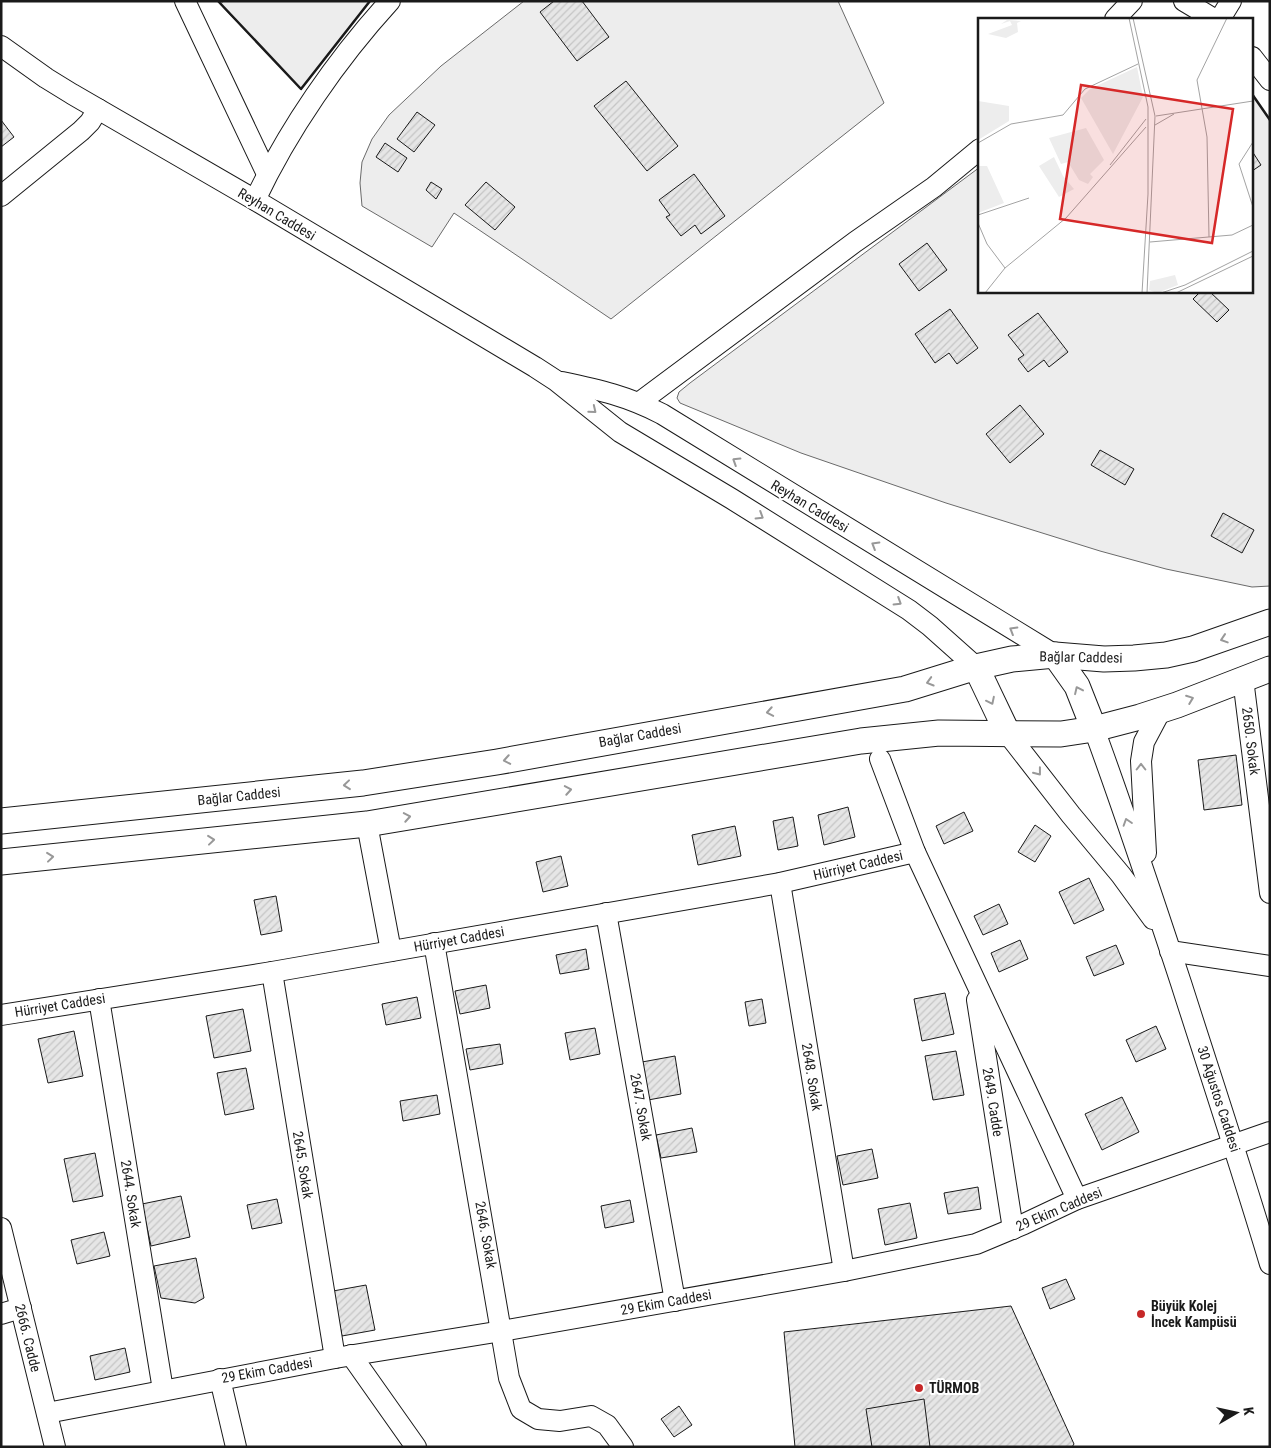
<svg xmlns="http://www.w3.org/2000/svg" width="1271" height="1448" viewBox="0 0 1271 1448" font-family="'Roboto Condensed',sans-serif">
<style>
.built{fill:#ededed;stroke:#6a6a6a}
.building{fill:url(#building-hatch);stroke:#1a1a1a}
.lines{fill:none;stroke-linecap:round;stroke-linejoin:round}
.minor-casing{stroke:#1a1a1a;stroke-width:22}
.major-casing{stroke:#1a1a1a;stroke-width:27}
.minor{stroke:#fff;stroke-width:20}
.major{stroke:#fff;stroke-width:25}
.wall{stroke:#1a1a1a;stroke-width:2.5}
.oneway{stroke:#989898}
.poi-dot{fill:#c62828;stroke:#fff;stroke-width:2}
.labels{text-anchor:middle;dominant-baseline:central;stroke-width:4;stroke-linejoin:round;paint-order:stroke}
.street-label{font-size:14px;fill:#1a1a1a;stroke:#fff}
.poi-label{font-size:14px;font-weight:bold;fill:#1a1a1a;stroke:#fff;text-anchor:start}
.inset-road{fill:none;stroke:#a3a3a3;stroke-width:1}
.view{fill:#d62828;fill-opacity:0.15;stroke:#d62828;stroke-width:2.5}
.inset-edge{fill:none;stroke:#1a1a1a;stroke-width:2.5}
</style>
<defs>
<pattern id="building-hatch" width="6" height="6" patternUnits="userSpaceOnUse" patternTransform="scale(1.25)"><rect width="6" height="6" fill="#e6e6e6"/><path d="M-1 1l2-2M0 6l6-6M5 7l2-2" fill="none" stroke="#c5c5c5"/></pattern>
</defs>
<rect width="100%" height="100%" fill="#fff"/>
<g class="built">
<polygon points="224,1 370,1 301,89 220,4"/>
<polygon points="524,1 838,1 884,103 611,319 454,213 432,247 362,206 360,183 362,162 372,139 389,115 441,66"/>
<polygon points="1252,94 1270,120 1270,586 1252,587 1166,569 1100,551 946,503 801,453 680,403 677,398 679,392 690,383 980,167 980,291 1252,291"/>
</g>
<g class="building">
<polygon points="554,1 582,1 609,37 577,61 540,12"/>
<polygon points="626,81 678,146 647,171 594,106"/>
<polygon points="417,112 435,125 414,152 397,139"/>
<polygon points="1,120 14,137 1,147"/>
<polygon points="385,143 407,158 398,172 376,157"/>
<polygon points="1252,151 1261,165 1252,171"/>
<polygon points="694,174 725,216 701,234 695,225 681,236 666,217 670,215 659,200"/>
<polygon points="431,182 442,189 436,199 426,190"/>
<polygon points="486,182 515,207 495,230 465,205"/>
<polygon points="927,243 947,270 919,291 899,264"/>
<polygon points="1201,291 1209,291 1229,310 1217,322 1193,299"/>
<polygon points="950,309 978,348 957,364 949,353 935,363 915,334"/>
<polygon points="1038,313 1068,352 1049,367 1044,360 1028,372 1018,359 1024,355 1008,335"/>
<polygon points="1020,405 1044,434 1010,463 986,434"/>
<polygon points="1100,450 1134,469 1125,485 1091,465"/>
<polygon points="1223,513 1254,530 1242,553 1211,536"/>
<polygon points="1236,755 1242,805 1204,810 1198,760"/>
<polygon points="848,807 855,837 824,845 818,815"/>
<polygon points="964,812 973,831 944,844 936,826"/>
<polygon points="793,817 798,846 778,850 773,821"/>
<polygon points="1035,825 1051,836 1035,862 1018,852"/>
<polygon points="735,826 741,856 698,865 692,835"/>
<polygon points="561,856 568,886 543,892 536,862"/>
<polygon points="1089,878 1104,910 1074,924 1059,892"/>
<polygon points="276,896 282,931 261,935 254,900"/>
<polygon points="999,904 1008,924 983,935 974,916"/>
<polygon points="1020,940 1028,959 999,972 991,953"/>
<polygon points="1116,945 1124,964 1094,976 1086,957"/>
<polygon points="586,949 589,969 560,974 556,955"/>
<polygon points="486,985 490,1008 460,1014 455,991"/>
<polygon points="945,993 954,1034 922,1041 914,999"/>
<polygon points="417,997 421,1018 386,1025 382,1004"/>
<polygon points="762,999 766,1023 749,1026 745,1002"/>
<polygon points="243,1009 251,1051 214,1058 206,1016"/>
<polygon points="1156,1026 1166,1049 1136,1062 1126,1040"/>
<polygon points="595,1028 600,1054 570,1060 565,1033"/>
<polygon points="74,1031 83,1076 48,1083 38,1039"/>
<polygon points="500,1044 503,1064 470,1070 466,1049"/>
<polygon points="956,1051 964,1095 933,1100 925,1056"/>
<polygon points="675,1056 681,1094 648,1100 642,1062"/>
<polygon points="246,1068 254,1109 225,1115 217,1073"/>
<polygon points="437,1095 440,1114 403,1121 400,1101"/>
<polygon points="1122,1097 1139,1132 1102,1150 1085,1114"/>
<polygon points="692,1128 697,1152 661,1158 656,1135"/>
<polygon points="872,1149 878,1178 843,1185 837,1156"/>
<polygon points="95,1153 103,1196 73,1202 64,1159"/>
<polygon points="978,1187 981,1209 948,1214 944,1193"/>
<polygon points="181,1196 190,1237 151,1246 142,1204"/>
<polygon points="277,1199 282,1223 252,1229 247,1205"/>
<polygon points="630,1200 634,1222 605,1228 601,1206"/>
<polygon points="910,1203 917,1238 885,1245 878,1209"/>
<polygon points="104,1232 110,1256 77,1264 71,1240"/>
<polygon points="196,1258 204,1298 195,1303 161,1298 154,1266"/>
<polygon points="1066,1279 1075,1299 1050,1309 1042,1288"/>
<polygon points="366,1285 375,1330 342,1336 333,1291"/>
<polygon points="1011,1306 1074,1444 1072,1447 795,1447 784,1332"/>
<polygon points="125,1348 130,1372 95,1380 90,1356"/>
<polygon points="924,1399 930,1447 872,1447 866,1409"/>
<polygon points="679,1406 692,1425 674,1437 661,1419"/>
</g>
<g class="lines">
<g class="minor-casing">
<g id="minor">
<polyline points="185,1 267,174"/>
<polyline points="1184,1 1214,19"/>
<polyline points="1115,19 1132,1"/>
<polyline points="1220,19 1231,1"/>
<polyline points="1,46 46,78 72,94 255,200 535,367 555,380 620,432 732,499 909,610 930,626 976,667"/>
<polyline points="1252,57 1270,80"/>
<polyline points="1,196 81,131 90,122 98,109"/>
<path d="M255,200C288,130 337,59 390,1"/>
<path d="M562,382C600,390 627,396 662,414L1055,655"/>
<polyline points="640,402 855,242 934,187 980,149"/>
<polyline points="1243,679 1270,893"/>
<path d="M1094,729C1125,813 1153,898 1181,983C1211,1077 1242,1170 1270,1264"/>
<polyline points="1008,734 1071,815 1121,875 1153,919"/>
<polyline points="880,759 915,852 1077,1199"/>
<polyline points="367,824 391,951"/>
<polyline points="1146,853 1141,761 1144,742 1161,710"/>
<polyline points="780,883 844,1271"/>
<polyline points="606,913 675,1301"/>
<polyline points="434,943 509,1378 521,1409 538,1419 560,1421 591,1416 607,1425 623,1447"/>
<polyline points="1170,951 1270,966"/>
<polyline points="272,972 335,1358"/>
<polyline points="99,999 163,1390"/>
<polyline points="977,1000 1013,1229"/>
<polyline points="1,1015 272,972 780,883 915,852"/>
<polyline points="1,1228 55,1447"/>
<polyline points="1,1314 21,1308"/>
<polyline points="351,1355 416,1447"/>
<polyline points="220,1379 236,1447"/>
<polyline points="47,1413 335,1358 502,1331 844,1271 976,1244 1024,1224 1077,1199 1270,1132"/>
</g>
</g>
<g class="major-casing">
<g id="major">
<polyline points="1055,655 1077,686 1094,729"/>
<polyline points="976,667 1008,734"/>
<polyline points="1,821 363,783 497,762 905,689 976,667 1012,659 1055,655 1104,659 1134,658 1166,655 1193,649 1270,622"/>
<polyline points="1,862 367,824 861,741 939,733 1061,734 1094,729 1140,717 1177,705 1270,669"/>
</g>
</g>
<use href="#minor" class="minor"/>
<use href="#major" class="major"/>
<g class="wall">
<polyline points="218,1 301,89 370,1"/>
<polyline points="1252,94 1270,120"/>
</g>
</g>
<defs><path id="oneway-chevron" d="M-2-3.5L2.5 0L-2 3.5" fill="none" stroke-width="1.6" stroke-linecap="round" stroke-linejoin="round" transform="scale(1.25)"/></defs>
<g class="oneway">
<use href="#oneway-chevron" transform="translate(593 410) rotate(39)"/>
<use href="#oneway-chevron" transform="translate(736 461) rotate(-148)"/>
<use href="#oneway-chevron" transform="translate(760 516) rotate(32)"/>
<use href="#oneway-chevron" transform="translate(875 545) rotate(-149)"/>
<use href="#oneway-chevron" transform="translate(898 602) rotate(32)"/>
<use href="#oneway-chevron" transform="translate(1013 630) rotate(-149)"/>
<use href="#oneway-chevron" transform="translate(1224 639) rotate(162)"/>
<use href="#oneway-chevron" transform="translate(930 682) rotate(164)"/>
<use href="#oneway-chevron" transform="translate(1078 690) rotate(-115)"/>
<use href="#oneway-chevron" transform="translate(1190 699) rotate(-21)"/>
<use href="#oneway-chevron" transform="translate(991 701) rotate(64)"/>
<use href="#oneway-chevron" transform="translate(770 712) rotate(170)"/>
<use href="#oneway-chevron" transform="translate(507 760) rotate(170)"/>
<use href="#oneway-chevron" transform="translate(1141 767) rotate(-90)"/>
<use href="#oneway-chevron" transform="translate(1038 772) rotate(52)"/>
<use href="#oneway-chevron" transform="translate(347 785) rotate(174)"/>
<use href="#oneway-chevron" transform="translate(568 790) rotate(-10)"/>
<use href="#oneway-chevron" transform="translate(407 817) rotate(-10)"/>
<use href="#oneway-chevron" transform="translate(1127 822) rotate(-108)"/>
<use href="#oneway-chevron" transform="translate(211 840) rotate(-6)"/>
<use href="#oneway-chevron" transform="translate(50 857) rotate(-6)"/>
</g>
<g class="poi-dot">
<circle cx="1141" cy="1314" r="5"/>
<circle cx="919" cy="1388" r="5"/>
</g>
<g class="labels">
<g class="street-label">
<text transform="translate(277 214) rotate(31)">Reyhan Caddesi</text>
<text transform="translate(810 506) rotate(31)">Reyhan Caddesi</text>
<text transform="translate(1081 657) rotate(1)">Bağlar Caddesi</text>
<text transform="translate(640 735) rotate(-10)">Bağlar Caddesi</text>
<text transform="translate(1251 741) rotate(83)">2650. Sokak</text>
<text transform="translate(239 796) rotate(-6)">Bağlar Caddesi</text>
<text transform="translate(858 865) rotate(-13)">Hürriyet Caddesi</text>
<text transform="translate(459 939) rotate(-10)">Hürriyet Caddesi</text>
<text transform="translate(60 1005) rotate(-9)">Hürriyet Caddesi</text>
<text transform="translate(812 1077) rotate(81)">2648. Sokak</text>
<text transform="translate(1219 1099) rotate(72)">30 Ağustos Caddesi</text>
<text transform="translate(993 1102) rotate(81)">2649. Cadde</text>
<text transform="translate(641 1107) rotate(80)">2647. Sokak</text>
<text transform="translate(303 1165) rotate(81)">2645. Sokak</text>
<text transform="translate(131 1194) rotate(81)">2644. Sokak</text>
<text transform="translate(1059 1209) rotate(-23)">29 Ekim Caddesi</text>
<text transform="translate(486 1235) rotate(80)">2646. Sokak</text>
<text transform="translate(666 1302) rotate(-10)">29 Ekim Caddesi</text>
<text transform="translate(28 1338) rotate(76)">2666. Cadde</text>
<text transform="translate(267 1370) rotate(-10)">29 Ekim Caddesi</text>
</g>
<g class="poi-label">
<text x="1151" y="1306">Büyük Kolej<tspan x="1151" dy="16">İncek Kampüsü</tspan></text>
<text x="929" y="1388">TÜRMOB</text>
</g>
</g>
<g transform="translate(978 18)">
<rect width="275" height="275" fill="#fff"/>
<path d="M29,2L43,3L39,5L40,14L28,20L10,16L34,7L32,3L23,6ZM159,49L165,79L135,136L103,80L112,71ZM0,83L31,88V103L0,122ZM108,110L126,142L112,156L115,159L110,166L101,162L90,144L83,146L71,120ZM76,139L85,158L96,171L81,179L61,148ZM0,148H9L26,185L0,195Z" fill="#ededed"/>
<path d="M197,257L200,267L179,275L171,272L172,263Z" fill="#ededed"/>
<path class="inset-road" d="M151,0L170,89V176L164,275M155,0L177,98L169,275M178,98L275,83M177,107L196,96M275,124L261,146L275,189M0,125L33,106L85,97L107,71L160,46M132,147L168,101M0,197L51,180M0,205L9,226L27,250M231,219L229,119L219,62L249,0M172,224L254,217L275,207M7,275L27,250L88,200L168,109M183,275L207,267L275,233M198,275L275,238"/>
<path class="view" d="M103,67L255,91L234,225L82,201Z"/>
<rect width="275" height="275" class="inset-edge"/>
</g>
<rect width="1271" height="1448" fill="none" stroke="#1a1a1a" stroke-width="5"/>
<g transform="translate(1236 1413) rotate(81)" stroke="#ffffff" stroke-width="4" paint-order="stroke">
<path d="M0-4L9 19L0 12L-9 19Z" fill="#1a1a1a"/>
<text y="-8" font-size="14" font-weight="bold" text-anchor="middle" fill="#1a1a1a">K</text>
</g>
</svg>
